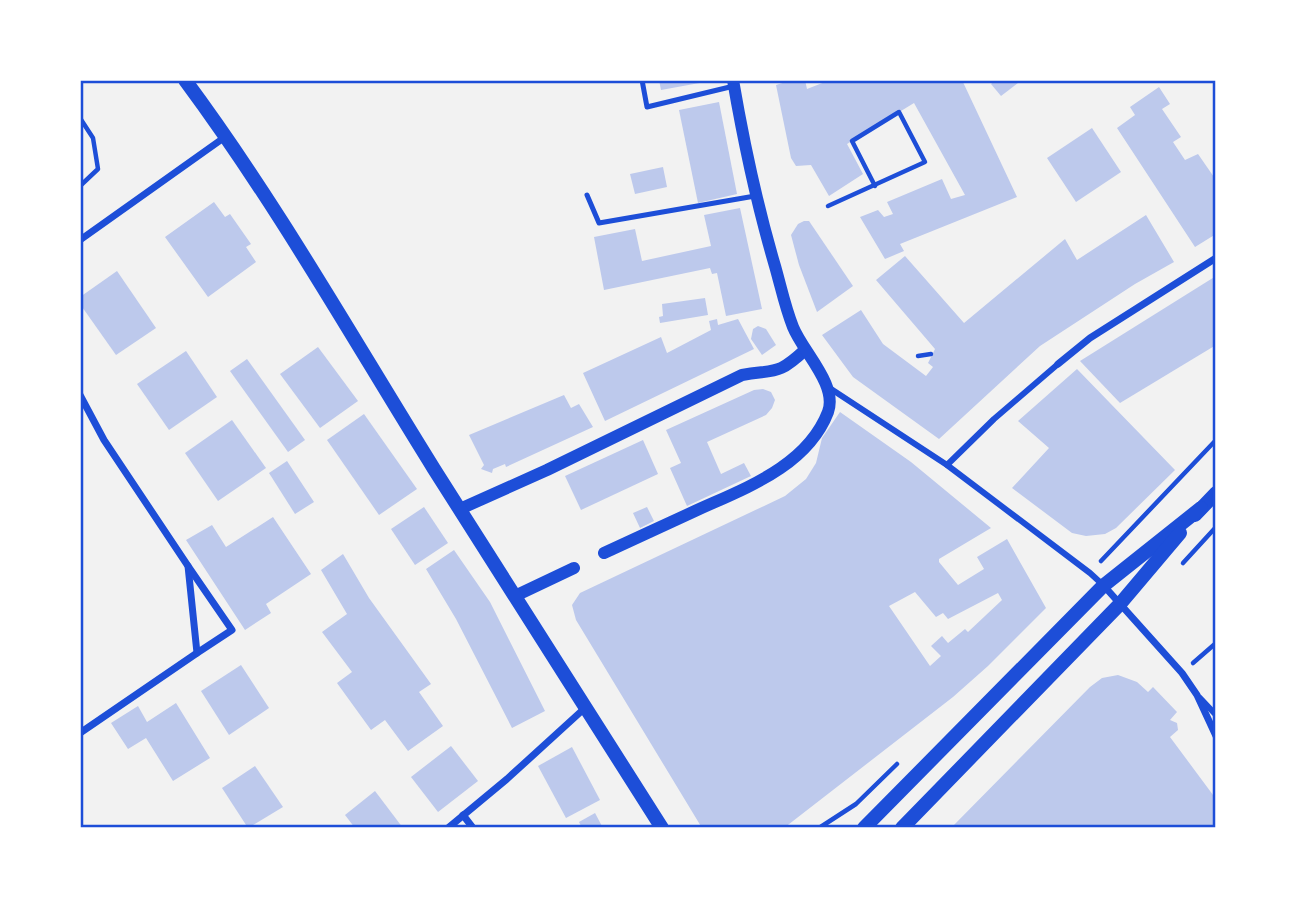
<svg xmlns="http://www.w3.org/2000/svg" width="1296" height="908" viewBox="0 0 1296 908" font-family="Figtree,sans-serif">
<style>
.building{fill:#bdc9ec;fill-rule:evenodd}
.lines{fill:none;stroke-linecap:round;stroke-linejoin:round}
.path{stroke:#1d4ed8;stroke-width:4.5}
.service{stroke:#1d4ed8;stroke-width:5}
.pedestrian{stroke:#1d4ed8;stroke-width:6}
.minor{stroke:#1d4ed8;stroke-width:7}
.tertiary{stroke:#1d4ed8;stroke-width:12}
.secondary{stroke:#1d4ed8;stroke-width:14}
.neatline{fill:none;stroke:#1d4ed8;stroke-width:2.5}
</style>
<rect width="100%" height="100%" fill="#f2f2f2"/>
<g class="building">
<polygon points="659,80 705,80 705,82 661,90"/>
<polygon points="792,80 805,80 807,89 830,80 962,80 1017,197 900,244 904,251 885,259 860,217 878,210 884,217 893,214 887,202 942,179 951,199 965,195 914,103 847,144 863,174 829,196 811,165 796,166 791,158 776,85"/>
<polygon points="995,80 1022,80 1001,96 991,84"/>
<polygon points="1159,87 1170,104 1162,109 1181,137 1173,142 1185,160 1198,154 1216,180 1216,234 1195,247 1117,128 1135,115 1130,107"/>
<polygon points="719,102 737,194 698,203 679,110"/>
<polygon points="1092,128 1121,172 1076,202 1047,158"/>
<polygon points="663,167 667,187 635,194 630,174"/>
<polygon points="214,202 225,217 230,214 251,244 246,247 256,262 208,297 165,237"/>
<polygon points="740,208 762,309 726,316 717,273 712,274 710,268 604,290 594,237 635,229 642,261 711,246 704,215"/>
<polygon points="1146,215 1174,262 1135,284 1040,346 939,439 853,377 822,335 861,310 883,344 926,376 933,367 928,363 935,349 876,280 905,256 964,323 1065,239 1077,260"/>
<polygon points="804,221 809,221 853,286 817,312 799,265 791,235 798,224"/>
<polygon points="117,271 156,328 116,355 80,304 80,297"/>
<polygon points="1216,276 1216,345 1120,403 1080,361"/>
<polygon points="705,298 708,315 660,323 659,317 663,316 662,304"/>
<polygon points="717,319 718,325 738,319 754,349 605,421 583,373 661,337 667,353 711,330 709,321"/>
<polygon points="758,326 766,329 776,345 762,355 751,339 753,329"/>
<polygon points="318,347 358,401 320,428 280,374"/>
<polygon points="186,351 217,397 169,430 137,384"/>
<polygon points="247,359 305,440 288,452 230,371"/>
<polygon points="1077,369 1175,470 1116,528 1105,534 1086,536 1072,533 1012,488 1049,448 1018,421"/>
<polygon points="763,389 771,392 775,400 772,408 766,415 707,442 721,474 744,463 751,476 687,506 670,468 681,463 666,430 754,390"/>
<polygon points="564,395 571,408 579,404 593,427 506,467 505,464 493,469 492,473 481,469 484,465 469,435"/>
<path d="M840,412L911,462L991,528L939,559V562L958,585L984,569L977,557L1007,539L1046,608L988,666L953,697L784,828H702L576,620L572,605L580,593L785,496L806,479L816,463L822,438ZM915,592L936,617L943,613L948,619L998,593L1002,600L968,632L965,629L948,643L942,636L931,646L941,656L930,666L889,606Z"/>
<polygon points="364,414 417,489 379,515 327,440"/>
<polygon points="232,420 266,468 218,501 185,453"/>
<polygon points="643,440 658,474 581,510 565,476"/>
<polygon points="287,461 314,502 295,514 269,473"/>
<polygon points="424,507 448,543 415,565 391,529"/>
<polygon points="647,507 654,521 640,528 633,513"/>
<polygon points="273,517 311,574 266,604 271,613 245,630 186,540 212,525 226,547"/>
<polygon points="454,550 490,602 545,711 512,728 456,619 426,569"/>
<polygon points="343,554 369,598 431,684 419,692 443,726 408,751 385,720 371,730 337,683 352,672 322,632 347,614 321,570"/>
<polygon points="241,665 269,708 229,735 201,691"/>
<polygon points="1118,675 1137,682 1148,692 1153,687 1177,712 1170,720 1177,723 1178,730 1170,737 1216,799 1216,828 951,828 1090,687 1102,678"/>
<polygon points="176,703 210,758 173,781 146,738 128,749 111,723 138,706 147,722"/>
<polygon points="451,746 478,781 438,812 411,777"/>
<polygon points="572,747 600,800 566,818 538,766"/>
<polygon points="255,766 283,807 248,828 222,788"/>
<polygon points="375,791 403,828 355,828 345,815"/>
<polygon points="595,813 603,828 582,828 579,822"/>
</g>
<g class="lines">
<g class="path">
<polyline points="80,118 93,138 98,169 80,186"/>
<polyline points="828,206 925,162 899,112 852,141 875,186"/>
<polyline points="918,356 931,354"/>
<polyline points="1101,561 1216,440"/>
<polyline points="1183,563 1216,527"/>
<polyline points="1193,663 1216,643"/>
<polyline points="819,828 856,804 897,764"/>
</g>
<g class="service">
<polyline points="642,80 647,107 734,86"/>
<polyline points="587,195 599,223 755,196"/>
</g>
<g class="pedestrian">
<polyline points="828,387 947,465 1090,573 1102,584"/>
<polyline points="947,465 994,419 1058,364"/>
<polyline points="1200,698 1216,715"/>
</g>
<g class="minor">
<polyline points="80,240 225,137"/>
<polyline points="1058,364 1090,338 1216,258"/>
<polyline points="80,395 104,440 188,566 197,653 80,733"/>
<polyline points="188,566 232,630 197,653"/>
<polyline points="1104,586 1182,673 1197,695 1216,736"/>
<polyline points="463,815 473,828"/>
<polyline points="448,828 507,779 586,707"/>
</g>
<g class="tertiary">
<path d="M460,509L547,470L742,375C776,369 777,376 805,350"/>
<path d="M604,553C634,539 665,525 695,511C743,489 807,467 828,412C838,385 803,352 793,327C785,307 781,287 775,266C757,205 744,144 733,80"/>
<polyline points="515,596 574,568"/>
</g>
<g class="secondary">
<path d="M185,80C277,204 353,339 434,469C509,589 586,708 662,828"/>
<polyline points="1195,515 1216,493"/>
<polyline points="864,828 1103,586 1201,508"/>
<polyline points="902,828 1120,604 1180,533"/>
</g>
</g>
<rect width="1296" height="908" fill="none" stroke="#ffffff" stroke-width="164"/>
<rect x="82" y="82" width="1132" height="744" class="neatline"/>
</svg>
